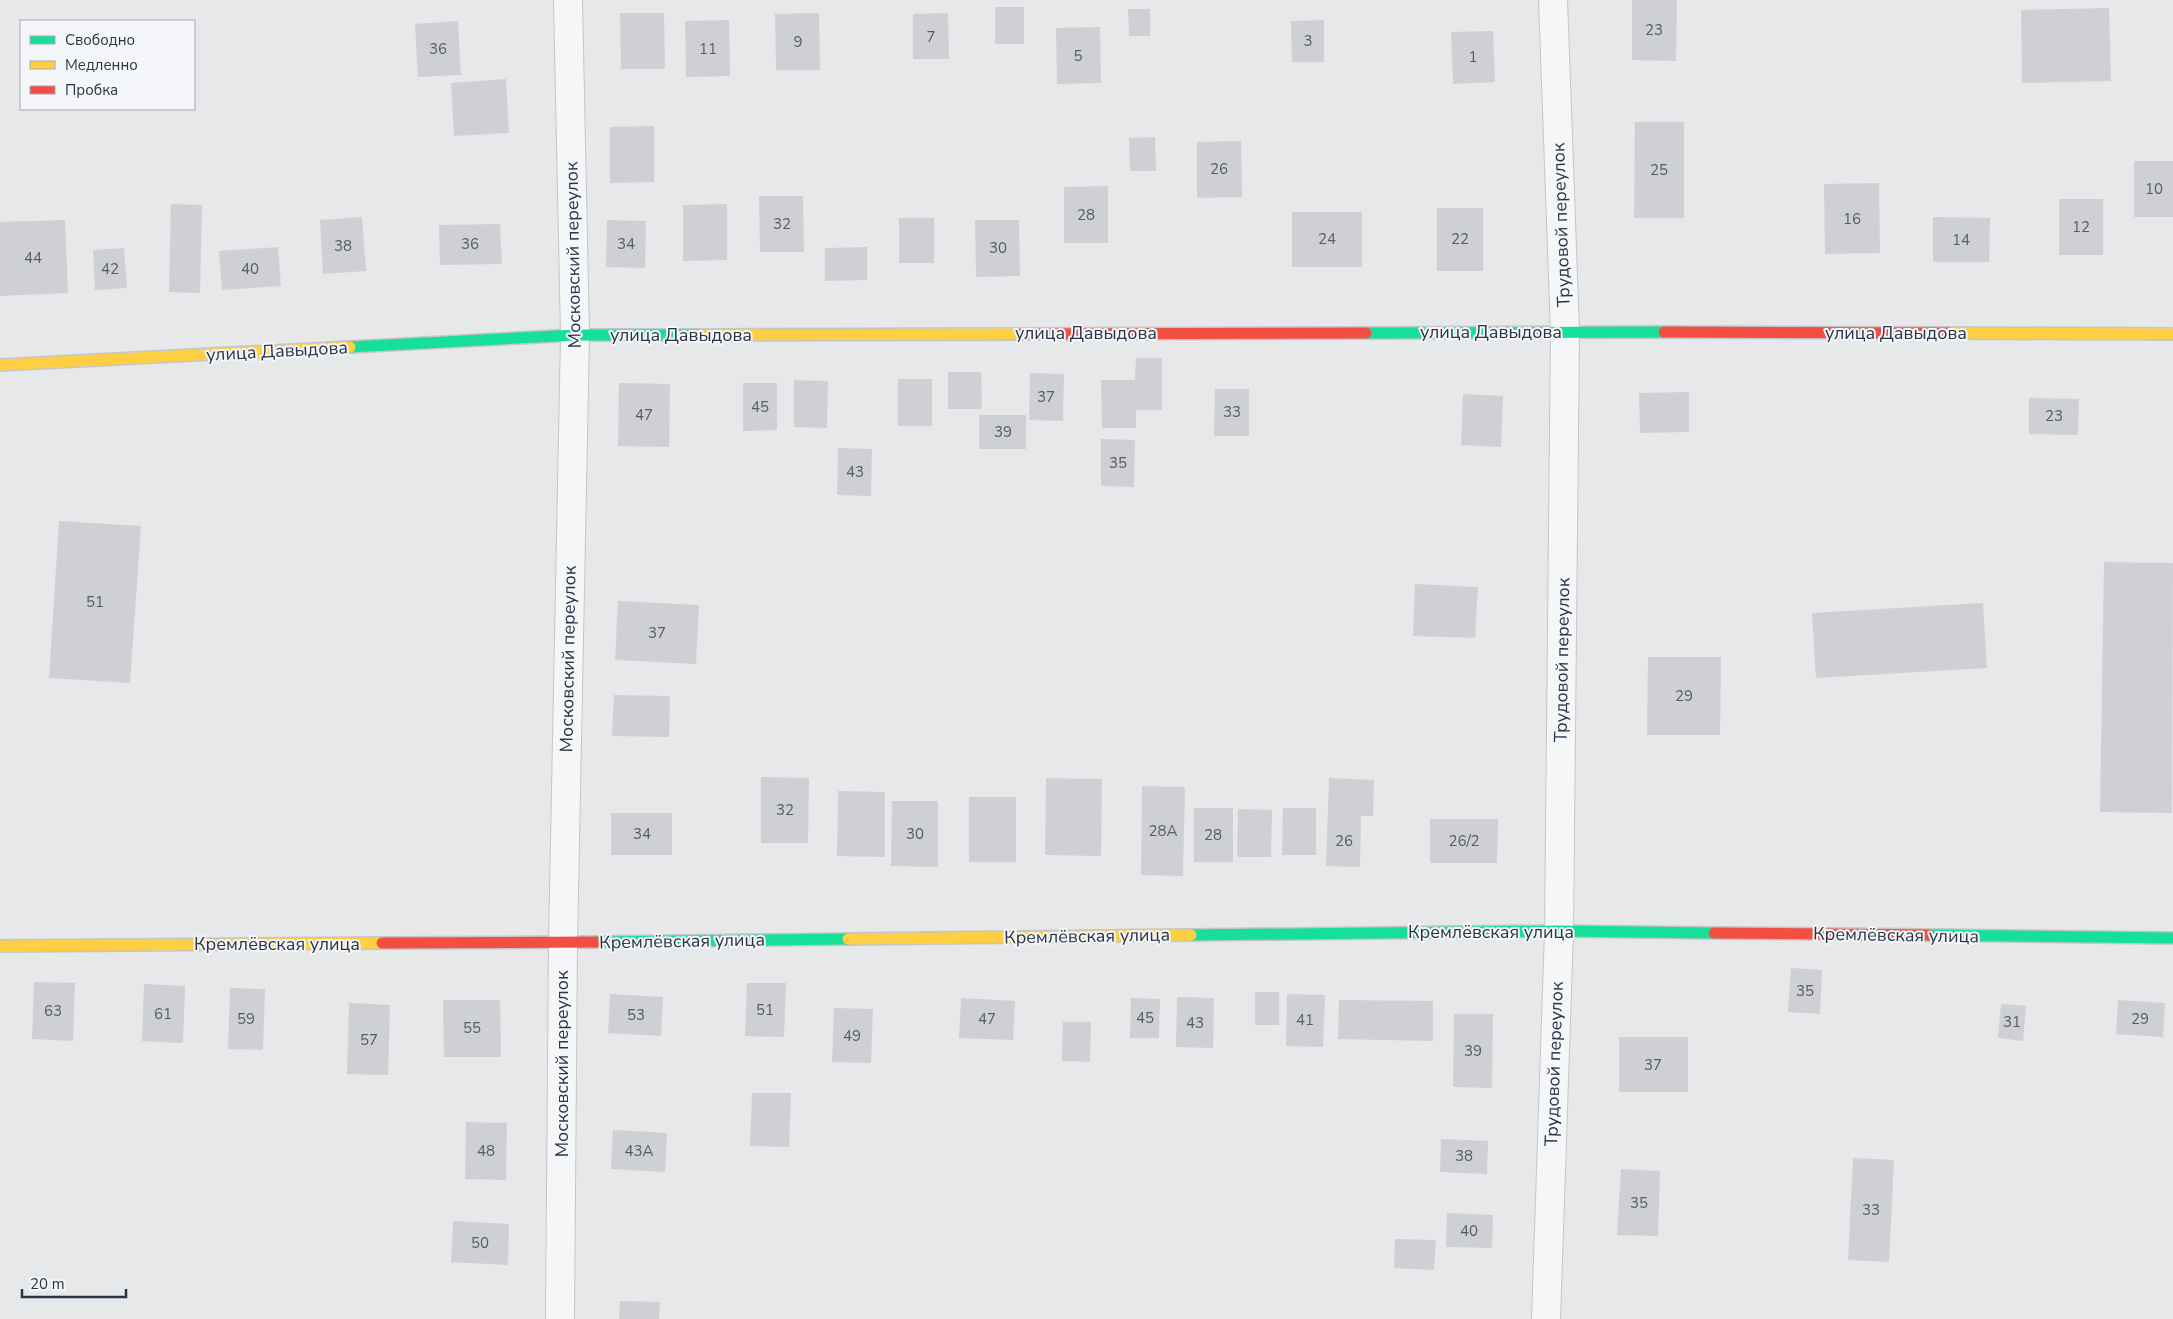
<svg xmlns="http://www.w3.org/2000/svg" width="2173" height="1319" viewBox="0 0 2173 1319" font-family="'Nunito Sans',sans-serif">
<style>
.building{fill:#ced0d3}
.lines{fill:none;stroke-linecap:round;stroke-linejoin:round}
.street-casing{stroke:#c4c6c8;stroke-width:30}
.fast-casing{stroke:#c4c6c8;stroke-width:14}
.slow-casing{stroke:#c4c6c8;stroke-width:14}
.jam-casing{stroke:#c4c6c8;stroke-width:14}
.street{stroke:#f5f6f7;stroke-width:28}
.fast{stroke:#16e098;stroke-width:11}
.slow{stroke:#ffcf43;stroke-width:11}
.jam{stroke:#f24e42;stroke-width:11}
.labels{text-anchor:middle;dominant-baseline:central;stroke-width:4;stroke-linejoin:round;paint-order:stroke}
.number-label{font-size:15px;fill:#545c69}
.street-label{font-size:18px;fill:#2b3445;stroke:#f4f6f9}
</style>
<rect width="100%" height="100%" fill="#e6e8ea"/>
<g class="building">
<polygon points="1632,0 1677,0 1676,61 1632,60"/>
<rect x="995" y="7" width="29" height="37"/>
<polygon points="2109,8 2111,81 2022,83 2021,10"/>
<polygon points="1128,9 1150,9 1150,36 1129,36"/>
<polygon points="620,13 664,13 665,69 621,69"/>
<polygon points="819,13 820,70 776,70 775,14"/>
<polygon points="948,13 949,59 913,59 913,14"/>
<polygon points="729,20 730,76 686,77 685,21"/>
<polygon points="1324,20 1324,62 1292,62 1291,21"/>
<polygon points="458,21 461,75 418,77 415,24"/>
<polygon points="1100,27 1101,83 1057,84 1056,28"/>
<polygon points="1493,31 1495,82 1453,84 1451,32"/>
<polygon points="506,79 509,133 454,136 451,83"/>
<polygon points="1635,122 1684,122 1684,218 1634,218"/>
<polygon points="654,126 654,182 610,183 610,127"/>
<polygon points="1155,137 1156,171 1130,171 1129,138"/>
<polygon points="1241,141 1242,197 1197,198 1197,142"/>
<rect x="2134" y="161" width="39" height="56"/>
<polygon points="1879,183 1880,253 1825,254 1824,184"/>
<polygon points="1108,186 1108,243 1064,243 1064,187"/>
<polygon points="759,196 803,196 804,252 760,252"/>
<rect x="2059" y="199" width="44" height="56"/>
<polygon points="171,204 202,205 200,293 169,292"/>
<polygon points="727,204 727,260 683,261 683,205"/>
<rect x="1437" y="208" width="46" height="63"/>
<rect x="1292" y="212" width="70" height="55"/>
<polygon points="362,217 366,271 323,274 320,220"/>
<polygon points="1933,217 1990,218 1989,262 1933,262"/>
<rect x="899" y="218" width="35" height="45"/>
<polygon points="65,220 68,293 0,296 0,222"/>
<polygon points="607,220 646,221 645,268 606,267"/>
<polygon points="975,220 1019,220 1020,276 976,277"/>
<polygon points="500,224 502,264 440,265 439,225"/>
<polygon points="278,247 281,286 222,290 219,251"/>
<polygon points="867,247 867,280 825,281 825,248"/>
<polygon points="124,248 127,288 95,290 93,250"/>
<polygon points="1136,358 1162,358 1162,410 1136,410 1136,428 1102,428 1101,380 1135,380"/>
<polygon points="948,372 981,372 982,409 948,409"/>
<polygon points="1030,373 1064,374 1063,421 1029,420"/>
<rect x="898" y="379" width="34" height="47"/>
<polygon points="794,380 828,381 827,428 794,427"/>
<polygon points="619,383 670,384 669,447 618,446"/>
<polygon points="743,383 777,383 777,430 743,431"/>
<polygon points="1215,389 1249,389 1249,436 1214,436"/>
<polygon points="1689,392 1689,432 1640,433 1639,393"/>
<polygon points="1463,394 1503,396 1501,447 1461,445"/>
<polygon points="2029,398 2079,399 2078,435 2029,434"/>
<rect x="979" y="415" width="47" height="34"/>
<polygon points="1101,439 1135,440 1134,487 1101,486"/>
<polygon points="838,448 872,449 871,496 837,495"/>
<polygon points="59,521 141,526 130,683 49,678"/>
<polygon points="2104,562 2173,563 2172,813 2100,812"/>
<polygon points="1415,584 1478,587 1475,638 1413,636"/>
<polygon points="618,601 699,605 696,664 615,660"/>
<polygon points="1983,603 1987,668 1816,678 1812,613"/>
<polygon points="1648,657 1721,657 1720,735 1647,735"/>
<polygon points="614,695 670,696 669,737 612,736"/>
<polygon points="761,777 809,778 808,843 761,843"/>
<polygon points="1046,778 1102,779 1101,856 1045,855"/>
<polygon points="1329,778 1374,780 1373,816 1361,816 1360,867 1326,866"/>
<polygon points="1142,786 1185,787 1183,876 1141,875"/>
<polygon points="838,791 885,792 885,857 837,856"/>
<rect x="969" y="797" width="47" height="65"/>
<polygon points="892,801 938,801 938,867 891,866"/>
<rect x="1194" y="808" width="39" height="54"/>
<polygon points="1283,808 1316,808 1316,855 1282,855"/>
<polygon points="1238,809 1272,810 1271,857 1237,857"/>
<rect x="611" y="813" width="61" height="42"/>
<polygon points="1430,819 1498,819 1497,863 1430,863"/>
<polygon points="1791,968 1822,970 1820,1014 1788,1012"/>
<polygon points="34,982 75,983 73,1041 32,1039"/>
<polygon points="747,983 786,983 784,1037 745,1036"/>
<polygon points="144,984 185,986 183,1043 142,1041"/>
<polygon points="230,988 265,989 263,1050 228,1049"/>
<rect x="1255" y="992" width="24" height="33"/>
<polygon points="610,994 663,997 661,1036 608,1033"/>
<polygon points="1287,994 1325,995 1323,1047 1286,1046"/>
<polygon points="1177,997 1214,998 1213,1048 1176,1047"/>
<polygon points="961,998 1015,1001 1013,1040 959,1038"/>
<polygon points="1131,998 1160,999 1159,1038 1130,1038"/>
<polygon points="443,1000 500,1000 501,1057 444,1057"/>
<polygon points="1339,1000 1433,1001 1433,1041 1338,1039"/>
<polygon points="2118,1000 2165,1003 2163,1037 2116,1034"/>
<polygon points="349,1003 390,1005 388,1075 347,1074"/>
<polygon points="2001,1004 2026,1006 2023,1041 1998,1038"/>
<polygon points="834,1008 873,1009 871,1063 832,1062"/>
<polygon points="1454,1014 1493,1014 1492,1088 1453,1087"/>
<polygon points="1063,1022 1091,1022 1090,1062 1062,1061"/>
<rect x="1619" y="1037" width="69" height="55"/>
<polygon points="752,1093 791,1093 789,1147 750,1146"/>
<polygon points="466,1122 507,1123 506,1180 465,1179"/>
<polygon points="613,1130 667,1133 665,1172 611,1169"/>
<polygon points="1441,1139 1488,1141 1487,1174 1440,1172"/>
<polygon points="1853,1158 1894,1160 1889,1262 1848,1260"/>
<polygon points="1621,1169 1660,1171 1658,1236 1617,1235"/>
<polygon points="1447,1213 1493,1215 1492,1248 1446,1247"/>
<polygon points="453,1221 509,1224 508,1265 451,1262"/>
<polygon points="1395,1239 1436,1240 1434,1270 1394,1268"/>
<polygon points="620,1301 660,1302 659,1319 619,1319"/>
</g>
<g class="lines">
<g class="street-casing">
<g id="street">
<polyline points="560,1319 563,942 575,335 568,0"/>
<polyline points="1546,1319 1559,931 1565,332 1553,0"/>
</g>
</g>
<g class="fast-casing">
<g id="fast">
<polyline points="1366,333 1664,332"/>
<polyline points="350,347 575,335 699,335"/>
<polyline points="1191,935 1559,931 1714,933"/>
<polyline points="1929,935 2173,938"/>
<polyline points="596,942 848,939"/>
</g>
</g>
<g class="slow-casing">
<g id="slow">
<polyline points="1949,333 2173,334"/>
<polyline points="699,335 1021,334"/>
<polyline points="0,365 350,347"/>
<polyline points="848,939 1191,935"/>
<polyline points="0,946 382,943"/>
</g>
</g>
<g class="jam-casing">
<g id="jam">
<polyline points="1664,332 1949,333"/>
<polyline points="1021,334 1366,333"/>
<polyline points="1714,933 1929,935"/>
<polyline points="382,943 596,942"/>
</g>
</g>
<use href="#street" class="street"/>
<use href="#fast" class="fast"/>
<use href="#slow" class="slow"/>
<use href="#jam" class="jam"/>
</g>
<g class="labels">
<g class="number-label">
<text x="1654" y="30">23</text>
<text x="931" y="37">7</text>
<text x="1308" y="41">3</text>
<text x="798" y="42">9</text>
<text x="438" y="49">36</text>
<text x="708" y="49">11</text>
<text x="1078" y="56">5</text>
<text x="1473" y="57">1</text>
<text x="1219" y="169">26</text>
<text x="1659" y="170">25</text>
<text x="2154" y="189">10</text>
<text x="1086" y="215">28</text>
<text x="1852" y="219">16</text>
<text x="782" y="224">32</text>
<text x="2081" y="227">12</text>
<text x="1327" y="239">24</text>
<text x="1460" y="239">22</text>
<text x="1961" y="240">14</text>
<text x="470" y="244">36</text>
<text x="626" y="244">34</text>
<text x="343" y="246">38</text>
<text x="998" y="248">30</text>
<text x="33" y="258">44</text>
<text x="110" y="269">42</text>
<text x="250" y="269">40</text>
<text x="1046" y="397">37</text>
<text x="760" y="407">45</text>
<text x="1232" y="412">33</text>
<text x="644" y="415">47</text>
<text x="2054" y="416">23</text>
<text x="1003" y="432">39</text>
<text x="1118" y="463">35</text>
<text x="855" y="472">43</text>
<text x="95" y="602">51</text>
<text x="657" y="633">37</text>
<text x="1684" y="696">29</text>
<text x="785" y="810">32</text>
<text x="1163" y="831">28А</text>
<text x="642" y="834">34</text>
<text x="915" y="834">30</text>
<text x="1213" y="835">28</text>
<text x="1344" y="841">26</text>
<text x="1464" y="841">26/2</text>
<text x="1805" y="991">35</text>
<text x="765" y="1010">51</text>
<text x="53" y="1011">63</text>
<text x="163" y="1014">61</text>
<text x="636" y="1015">53</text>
<text x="1145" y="1018">45</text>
<text x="246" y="1019">59</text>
<text x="987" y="1019">47</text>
<text x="2140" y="1019">29</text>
<text x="1305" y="1020">41</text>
<text x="2012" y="1022">31</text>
<text x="1195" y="1023">43</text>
<text x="472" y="1028">55</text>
<text x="852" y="1036">49</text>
<text x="369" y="1040">57</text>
<text x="1473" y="1051">39</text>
<text x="1653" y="1065">37</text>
<text x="486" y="1151">48</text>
<text x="639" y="1151">43А</text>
<text x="1464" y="1156">38</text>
<text x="1639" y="1203">35</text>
<text x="1871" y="1210">33</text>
<text x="1469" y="1231">40</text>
<text x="480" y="1243">50</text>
</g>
<g class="street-label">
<text transform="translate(1561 225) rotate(-92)">Трудовой переулок</text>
<text transform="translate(573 255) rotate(-91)">Московский переулок</text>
<text x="1491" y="332">улица Давыдова</text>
<text x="1086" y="333">улица Давыдова</text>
<text x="1896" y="333">улица Давыдова</text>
<text x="681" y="335">улица Давыдова</text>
<text transform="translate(277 351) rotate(-3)">улица Давыдова</text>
<text transform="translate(568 659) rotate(-89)">Московский переулок</text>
<text transform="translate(1562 660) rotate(-89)">Трудовой переулок</text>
<text x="1491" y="932">Кремлёвская улица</text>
<text transform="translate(1896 935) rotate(1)">Кремлёвская улица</text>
<text transform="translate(1087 936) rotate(-1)">Кремлёвская улица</text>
<text transform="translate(682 941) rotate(-1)">Кремлёвская улица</text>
<text x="277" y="944">Кремлёвская улица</text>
<text transform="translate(562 1064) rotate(-90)">Московский переулок</text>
<text transform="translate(1554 1064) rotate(-88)">Трудовой переулок</text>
</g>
</g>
<rect x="20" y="20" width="175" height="90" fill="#f4f6f9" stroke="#a4a8b1"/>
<rect x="30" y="36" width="25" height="8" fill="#16e098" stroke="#a4a8b1"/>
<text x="65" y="45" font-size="15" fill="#2b3445">Свободно</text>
<rect x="30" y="61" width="25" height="8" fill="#ffcf43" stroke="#a4a8b1"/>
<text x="65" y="70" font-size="15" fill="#2b3445">Медленно</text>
<rect x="30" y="86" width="25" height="8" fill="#f24e42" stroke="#a4a8b1"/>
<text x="65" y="95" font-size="15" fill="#2b3445">Пробка</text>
<path d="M22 1289v8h104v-8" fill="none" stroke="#2b3445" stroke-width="2.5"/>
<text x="30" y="1289" font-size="15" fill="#2b3445" stroke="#f4f6f9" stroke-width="4" paint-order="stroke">20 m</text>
</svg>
